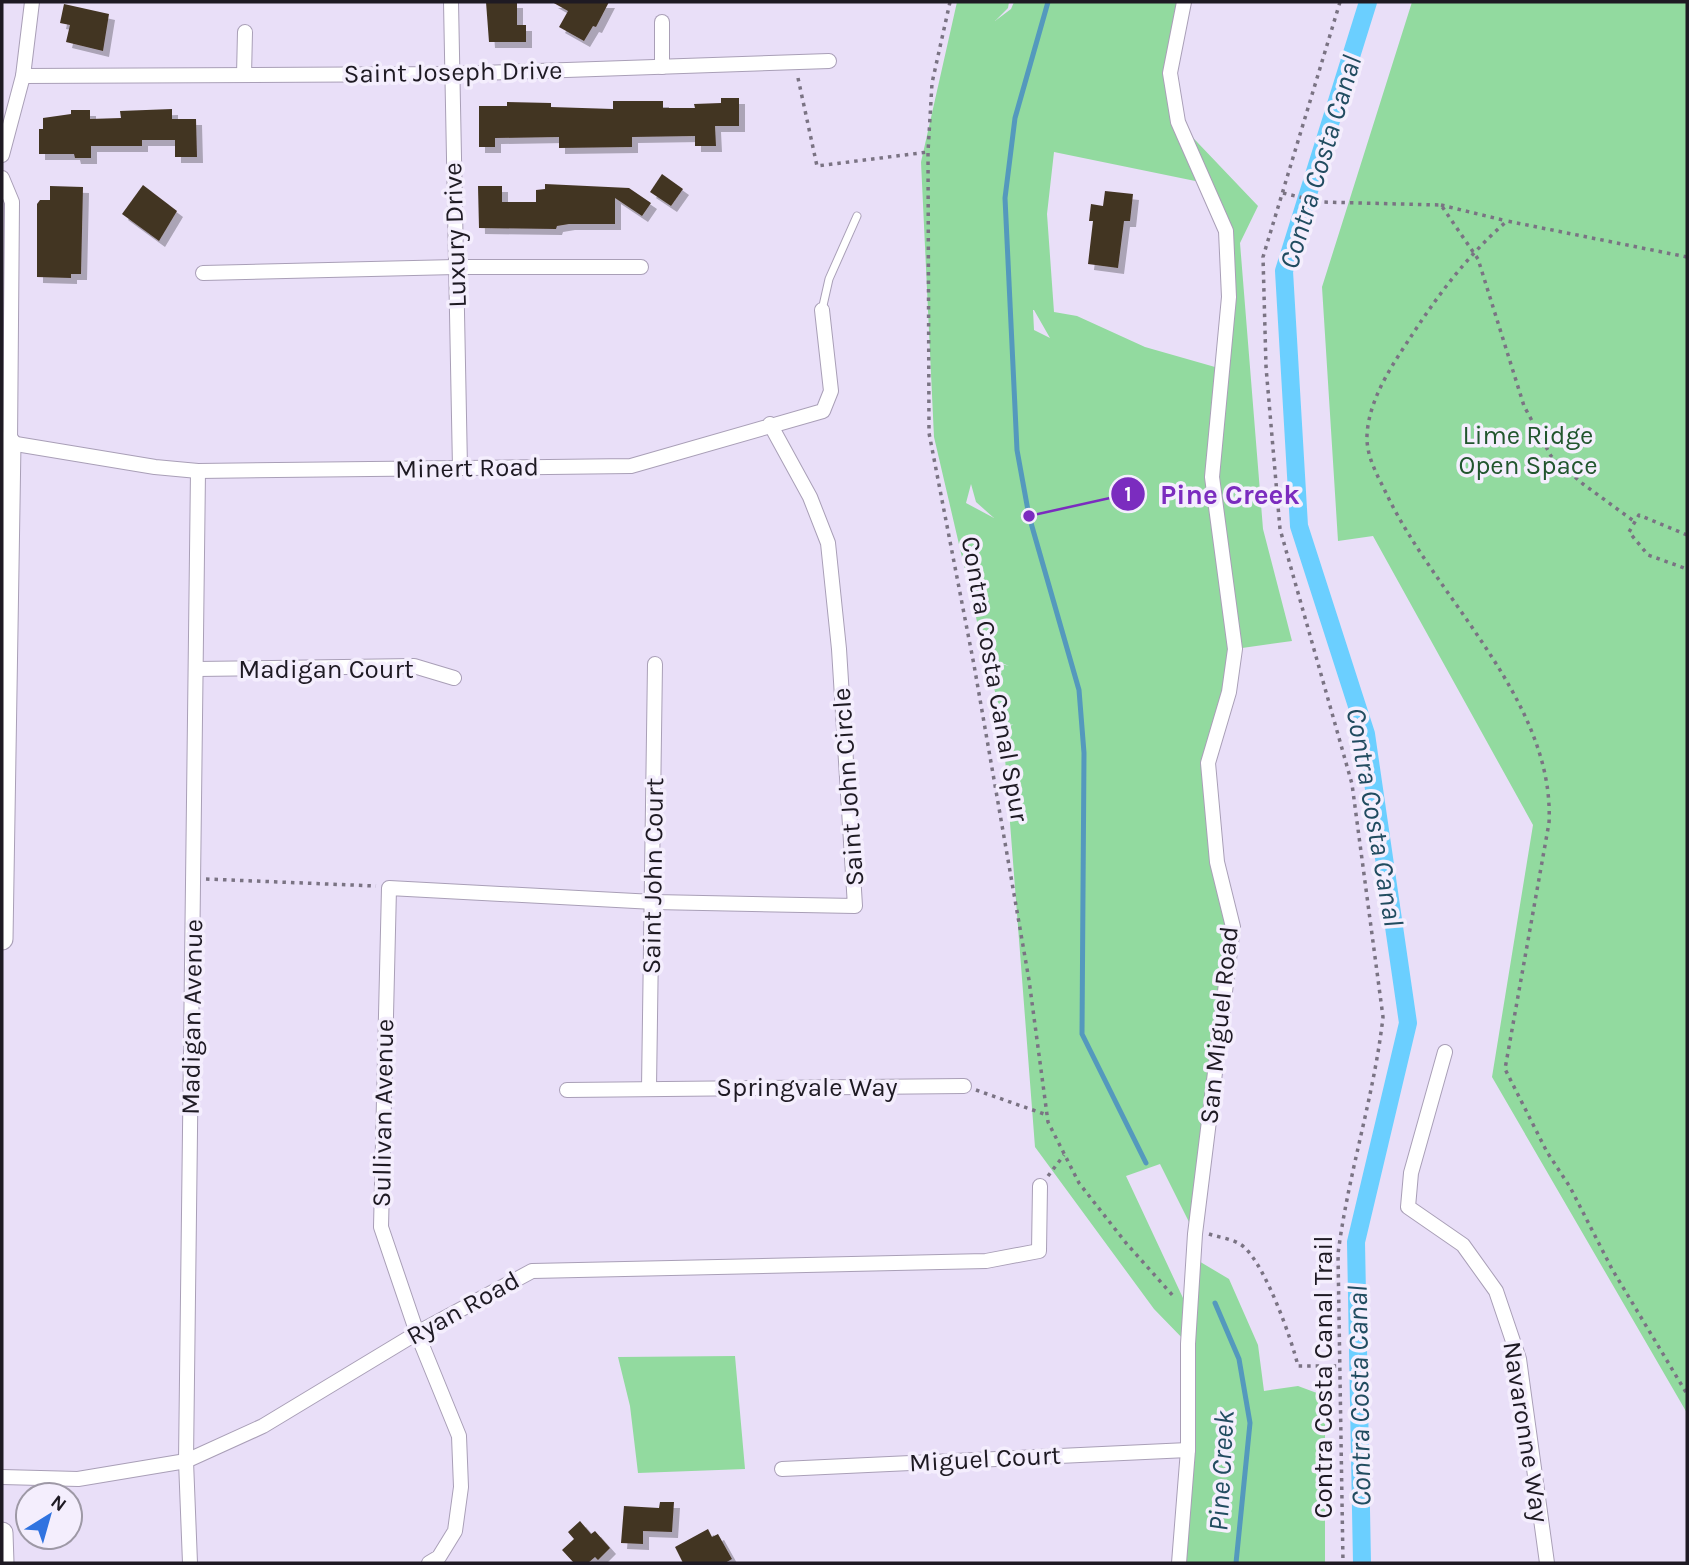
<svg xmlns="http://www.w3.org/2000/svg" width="1689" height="1565" viewBox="0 0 1689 1565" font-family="Karla,sans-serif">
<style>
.green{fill:#92da9f;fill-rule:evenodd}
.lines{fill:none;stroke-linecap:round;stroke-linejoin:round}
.stream{stroke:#5499bd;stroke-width:5}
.canal{stroke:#6bcfff;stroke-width:18}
.building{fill:#433423;filter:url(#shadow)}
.lane-casing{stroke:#a99fb7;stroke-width:9}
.street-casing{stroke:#a99fb7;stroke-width:16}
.secondary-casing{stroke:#a99fb7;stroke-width:23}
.path{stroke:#7a7383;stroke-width:3.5;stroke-dasharray:3.5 5;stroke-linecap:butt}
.lane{stroke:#fff;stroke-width:7}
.street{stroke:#fff;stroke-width:14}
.secondary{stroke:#fff;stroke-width:21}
.labels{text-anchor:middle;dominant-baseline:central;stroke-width:7;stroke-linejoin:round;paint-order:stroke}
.street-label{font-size:26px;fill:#1e1a23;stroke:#f4eefd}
.park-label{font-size:26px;fill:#21562e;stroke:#f4eefd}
.water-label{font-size:28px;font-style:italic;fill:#214c60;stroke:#f4eefd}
.leader{fill:none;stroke:#7b2cbf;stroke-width:2.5}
.callout-dot{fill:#7b2cbf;stroke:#f4eefd;stroke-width:2.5}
.mark-label{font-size:21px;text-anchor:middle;font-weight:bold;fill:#fff}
.callout-label{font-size:28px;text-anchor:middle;font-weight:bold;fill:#7b2cbf;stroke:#f4eefd;stroke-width:7;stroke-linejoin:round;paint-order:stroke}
</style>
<defs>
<filter id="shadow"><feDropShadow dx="6" dy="6" stdDeviation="0" flood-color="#0004"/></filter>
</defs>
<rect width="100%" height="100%" fill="#e9dff8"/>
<g class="green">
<path d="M957,2H1009L1008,8L995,21L1011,9L1014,2H1184L1170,73L1178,122L1258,206L1240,243L1263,529L1292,641L1235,649L1209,772L1233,927L1195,1234L1160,1164L1126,1176L1190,1313L1192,1257L1229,1279L1258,1345L1264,1391L1298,1386L1325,1396V1563H1179L1188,1344L1154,1309L1035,1147L1003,732L1013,724L1005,727L986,660L1009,666L985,656L934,437L921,162ZM1054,152L1205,183L1226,231L1222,369L1145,347L1077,316L1054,312L1047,214ZM1033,310H1034L1050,338L1034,330ZM971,484L976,502L994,518L966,503Z"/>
<polygon points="1412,2 1687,2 1687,1413 1492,1077 1533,825 1373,536 1338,541 1322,287"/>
<polygon points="735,1356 745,1469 638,1473 630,1406 618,1357"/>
</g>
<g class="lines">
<g class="stream">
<polyline points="1048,2 1015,118 1005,198 1017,450 1029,516 1079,690 1084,753 1082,1034 1146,1163"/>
<polyline points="1215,1303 1239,1359 1250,1423 1236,1563"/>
</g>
<polyline class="canal" points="1362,1563 1356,1242 1408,1023 1366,734 1299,526 1284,271 1368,2"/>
</g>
<g class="building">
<polygon points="486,2 517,2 517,25 526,25 526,42 489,42"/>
<polygon points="552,2 609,2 596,27 593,26 584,41 559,27 568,11"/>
<polygon points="64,4 109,14 103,51 66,42 70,25 60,23"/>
<polygon points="721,98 739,98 739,126 715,126 716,146 695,146 695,136 632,137 632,147 559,148 559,137 495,138 495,147 479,147 479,106 507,106 507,102 551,103 551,107 613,109 613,101 663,101 663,108 695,108 694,104 721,103"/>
<polygon points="172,109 172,119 196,119 197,157 175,157 175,140 142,140 142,146 91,146 91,158 75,158 74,154 39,154 39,129 43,129 43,118 71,114 71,110 90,110 90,119 121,118 120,111"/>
<polygon points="662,174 683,189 671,206 650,192"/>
<polygon points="545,184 629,188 651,203 642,216 615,198 615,224 569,224 557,226 556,229 479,228 478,186 502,186 502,202 536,202 536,190 545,189"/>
<polygon points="143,185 177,211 159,241 122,214"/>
<polygon points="50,186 83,187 81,274 71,274 71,278 37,277 37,204 40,200 50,200"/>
<polygon points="1105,191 1133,194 1130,221 1124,221 1118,268 1088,264 1093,221 1089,221 1091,204 1103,206"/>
<polygon points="660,1502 674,1502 672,1532 643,1531 643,1544 621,1543 624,1506 659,1508"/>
<polygon points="580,1521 591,1534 595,1531 610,1548 598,1560 595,1557 588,1563 574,1563 562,1550 574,1539 568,1532"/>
<polygon points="708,1529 712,1537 718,1534 732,1559 725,1563 683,1563 675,1547"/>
</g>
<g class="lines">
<g class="lane-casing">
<polyline id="lane" points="822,310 829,279 857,216"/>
</g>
<g class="street-casing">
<g id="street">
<polyline points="451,2 460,468"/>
<polyline points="662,22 662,67"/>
<polyline points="244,75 245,32"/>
<polyline points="23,76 450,74 829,61"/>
<polyline points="2,155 23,76 32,2"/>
<polyline points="2,178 12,202 10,443 155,467 198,471 631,466 823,411 831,391 822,310"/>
<polyline points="203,273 456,267 641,267"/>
<polyline points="197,669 414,666 454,678"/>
<polyline points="1445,1052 1411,1173 1408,1207 1463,1245 1496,1291 1519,1359 1547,1563"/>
<polyline points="649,1088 655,664"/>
<polyline points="567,1090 964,1086"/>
<polyline points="782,1469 1188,1450"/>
<polyline points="2,1477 78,1479 186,1461 263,1426 417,1333 532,1271 986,1261 1039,1251 1040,1186"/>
<polyline points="190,1563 186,1461 198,471"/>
<polyline points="429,1563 439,1557 455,1531 461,1487 459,1436 417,1333 381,1227 389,888 654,902 855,906 839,649 828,543 810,497 770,424"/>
<polyline points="1179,1563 1188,1450 1188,1344 1195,1234 1233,927 1217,862 1208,763 1229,692 1235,649 1212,477 1229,297 1226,231 1178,122 1170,73 1184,2"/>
</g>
</g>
<g class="secondary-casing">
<g id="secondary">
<polyline points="2,443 10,443 2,939"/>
<polyline points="2,1533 3,1563"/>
</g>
</g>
<g class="path">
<polyline points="950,2 932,83 928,152 929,433 974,665 1029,980 1048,1122 1079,1183 1126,1243 1175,1298"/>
<path d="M1340,2L1263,257L1266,367L1280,529L1352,784L1383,1017C1374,1097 1348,1174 1338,1254L1343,1563"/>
<polyline points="798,78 817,166 928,152"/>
<polyline points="1283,193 1320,202 1441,205 1478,259 1524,406 1551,456 1583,484 1635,522"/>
<polyline points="1441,205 1507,221"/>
<path d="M1687,257L1507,221C1469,254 1440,292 1412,335C1393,364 1369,398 1367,435C1366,457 1378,476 1387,495C1437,599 1555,702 1549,823L1505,1069L1547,1152L1570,1187L1612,1269L1687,1394"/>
<polyline points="1687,535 1639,515 1629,532 1648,555 1687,569"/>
<polyline points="206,879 376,886"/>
<polyline points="976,1090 1047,1115"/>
<polyline points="1048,1176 1064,1155"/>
<path d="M1209,1234C1221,1238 1236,1239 1245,1248C1266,1268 1291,1337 1298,1366H1340"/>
</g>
<use href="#lane" class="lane"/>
<use href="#street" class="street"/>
<use href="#secondary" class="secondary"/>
</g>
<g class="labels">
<g class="street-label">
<text transform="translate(453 72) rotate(-1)">Saint Joseph Drive</text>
<text transform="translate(455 235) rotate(-92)">Luxury Drive</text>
<text transform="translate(467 468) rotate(-1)">Minert Road</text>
<text x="326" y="669">Madigan Court</text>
<text transform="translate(995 679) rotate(80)">Contra Costa Canal Spur</text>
<text transform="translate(848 787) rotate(-94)">Saint John Circle</text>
<text transform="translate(653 876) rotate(-89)">Saint John Court</text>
<text transform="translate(192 1017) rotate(-89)">Madigan Avenue</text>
<text transform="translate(1219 1025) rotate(-84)">San Miguel Road</text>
<text x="807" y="1087">Springvale Way</text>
<text transform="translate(383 1113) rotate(-89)">Sullivan Avenue</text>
<text transform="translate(463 1308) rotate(-29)">Ryan Road</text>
<text transform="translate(1323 1377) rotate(-90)">Contra Costa Canal Trail</text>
<text transform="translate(1526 1432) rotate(81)">Navaronne Way</text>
<text transform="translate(985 1459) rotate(-3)">Miguel Court</text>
</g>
<g class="park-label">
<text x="1528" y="435">Lime Ridge<tspan x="1528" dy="30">Open Space</tspan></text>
</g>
<g class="water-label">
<text transform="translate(1320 162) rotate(-73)">Contra Costa Canal</text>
<text transform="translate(1375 817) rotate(80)">Contra Costa Canal</text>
<text transform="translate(1359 1396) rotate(-91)">Contra Costa Canal</text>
<text transform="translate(1221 1471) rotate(-87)">Pine Creek</text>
</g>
</g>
<path class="leader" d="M1029 516L1128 494"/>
<g class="callout-dot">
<circle cx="1029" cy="516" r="7"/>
<circle cx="1128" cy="494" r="18"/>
</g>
<g class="mark-label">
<text x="1128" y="501">1</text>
</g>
<g class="callout-label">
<text x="1230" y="504">Pine Creek</text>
</g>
<rect width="1689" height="1565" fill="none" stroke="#1e1a23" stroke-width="7"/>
<g transform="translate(49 1516) rotate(37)"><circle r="33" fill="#f4eefd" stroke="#9e99a6" stroke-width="2"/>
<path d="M0-5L12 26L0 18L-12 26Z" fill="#3073e0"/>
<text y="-10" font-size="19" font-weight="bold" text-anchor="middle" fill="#1e1a23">N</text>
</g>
</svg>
